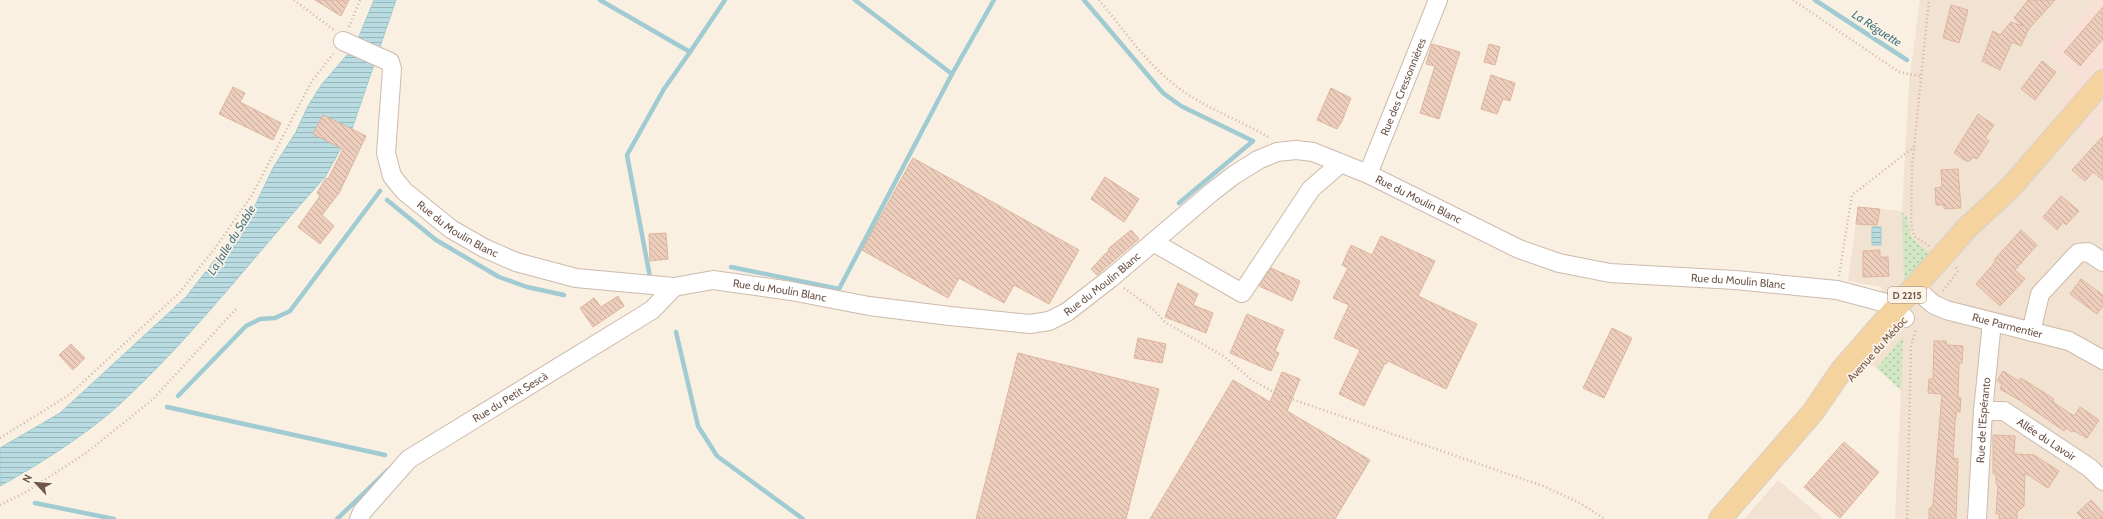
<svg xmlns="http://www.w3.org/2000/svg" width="2103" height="519" viewBox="0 0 2103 519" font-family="Cabin,sans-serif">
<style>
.residential{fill:#f1e2d1}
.commercial{fill:#f9e0d6}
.grass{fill:url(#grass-dots)}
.water{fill:url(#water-rules);stroke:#a0cbd2}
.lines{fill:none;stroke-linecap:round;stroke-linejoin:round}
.stream{stroke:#a0cbd2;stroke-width:4.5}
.building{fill:url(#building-back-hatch);stroke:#deb59e}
.minor-casing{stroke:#ccbaad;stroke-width:20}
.major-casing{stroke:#d7d0cd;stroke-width:24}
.path{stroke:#d1b2a0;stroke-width:2.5;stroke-dasharray:1 3;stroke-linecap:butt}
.minor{stroke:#fff;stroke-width:18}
.major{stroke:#f4d39f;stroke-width:22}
.labels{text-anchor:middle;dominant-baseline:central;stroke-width:3.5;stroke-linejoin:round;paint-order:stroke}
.shield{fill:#fdf4e7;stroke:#9a867a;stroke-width:1}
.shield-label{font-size:10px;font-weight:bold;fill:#6f574b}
.street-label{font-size:11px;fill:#6f574b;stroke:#fdf4e7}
.water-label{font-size:12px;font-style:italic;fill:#477881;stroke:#fdf4e7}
</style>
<defs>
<pattern id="grass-dots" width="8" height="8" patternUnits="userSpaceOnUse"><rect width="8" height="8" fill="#d1e6c2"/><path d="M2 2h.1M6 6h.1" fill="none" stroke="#aebda0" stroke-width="1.8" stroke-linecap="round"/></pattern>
<pattern id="water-rules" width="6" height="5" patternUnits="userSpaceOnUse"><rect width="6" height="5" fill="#b8dce1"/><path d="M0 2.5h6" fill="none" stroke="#9ab5b8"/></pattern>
<pattern id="building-back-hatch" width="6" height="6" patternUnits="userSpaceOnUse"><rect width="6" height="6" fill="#edcebc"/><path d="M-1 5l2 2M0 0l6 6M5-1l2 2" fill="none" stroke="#c4aa9b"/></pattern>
</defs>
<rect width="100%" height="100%" fill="#faf0e2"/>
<g class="residential">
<polygon points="1920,0 2103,0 2103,519 1895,519 1901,390 1851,346 1880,313 1882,287 1848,281 1858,207 1902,211 1909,82"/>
<polygon points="1778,480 1824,519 1744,519"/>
</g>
<polygon class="commercial" points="2095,0 2103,0 2103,144 2057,105 2079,79 2047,55"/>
<g class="grass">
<polygon points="1902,212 1907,217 1911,237 1930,254 1904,287"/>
<polygon points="1903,337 1901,390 1877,368"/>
</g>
<g class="water">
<path d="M374,0H396L352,129L323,115L313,134L341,148L325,177C257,252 195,335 120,404C87,434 40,464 0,486V448L60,413L186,297L252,212L273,168L296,132L308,106L322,84L347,55L351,56Z"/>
<rect x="1872" y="227" width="9" height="18"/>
</g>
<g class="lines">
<g class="stream">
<polyline points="600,0 690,52 725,0"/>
<polyline points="855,0 952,74 994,0"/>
<polyline points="1084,0 1163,93 1181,106 1253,141 1179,203"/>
<polyline points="1815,0 1907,60"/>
<polyline points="387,200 436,240 499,277 527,287 564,295"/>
<polyline points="731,267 839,289 952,74"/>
<polyline points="650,277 627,155 664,89 690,52"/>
<polyline points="676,332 698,426 717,456 803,519"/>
<polyline points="178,396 246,326 260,319 275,318 290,311 380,191"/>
<polyline points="167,407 385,455"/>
<polyline points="35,503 114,519"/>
<polyline points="337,519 388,470"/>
</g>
</g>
<g class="building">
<polygon points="315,0 349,0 341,16"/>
<polygon points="2028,0 2055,0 2028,30 2021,46 2012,42 2000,70 1982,61 1993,31 2000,35 2011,22 2023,26 2014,18"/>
<polygon points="1951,5 1968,10 1959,43 1943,38"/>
<polygon points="2103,7 2103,39 2080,66 2064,52"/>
<polygon points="1432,44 1460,52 1439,119 1420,113 1435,66 1426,64"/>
<polygon points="1489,44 1500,47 1495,65 1484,62"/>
<polygon points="2042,61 2056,72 2035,100 2021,89"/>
<polygon points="1491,75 1515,83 1510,101 1503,99 1497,114 1481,109"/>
<polygon points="233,87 245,93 240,102 281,123 273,140 219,114"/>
<polygon points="1331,88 1351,98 1342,121 1337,129 1317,120"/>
<polygon points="1978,114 1994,125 1985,138 1989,141 1977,159 1973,157 1970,161 1966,161 1954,153"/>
<polygon points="323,115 366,136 339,193 322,215 334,226 320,244 298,227 320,196 317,193 326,178 328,179 343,149 313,134"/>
<polygon points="2103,136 2103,180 2093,172 2085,181 2072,170"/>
<polygon points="913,158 1079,250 1049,304 1014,285 1004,303 959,278 948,298 862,250"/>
<polygon points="1958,169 1961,208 1944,209 1944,205 1936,205 1935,188 1942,187 1941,170"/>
<polygon points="1105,177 1139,199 1124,222 1091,199"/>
<polygon points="2061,196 2079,211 2066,225 2063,222 2057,230 2043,217"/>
<polygon points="1858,207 1880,209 1877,225 1856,224"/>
<polygon points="1131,230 1139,239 1097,275 1091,269 1109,250 1108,249"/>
<polygon points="2021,230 2037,245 2015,270 2025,279 2000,306 1976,284 1996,261 1994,260"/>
<polygon points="666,233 668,259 650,261 649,234"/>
<polygon points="1381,236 1435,261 1418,296 1477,324 1446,389 1388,361 1386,364 1385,363 1364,406 1339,394 1360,350 1334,338 1349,305 1333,298 1348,268 1342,265 1351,245 1372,255"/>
<polygon points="1880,250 1880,257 1888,257 1889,276 1863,277 1863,251"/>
<polygon points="1271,268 1300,281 1292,301 1259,286"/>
<polygon points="2081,279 2103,295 2103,306 2097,314 2070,294"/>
<polygon points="1178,283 1198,294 1193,305 1213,313 1206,333 1165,317"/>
<polygon points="618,296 624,306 593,327 580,308 594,298 601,307"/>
<polygon points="1247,314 1284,330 1275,351 1279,353 1271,371 1230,353"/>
<polygon points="1612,328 1632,338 1604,398 1583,388"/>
<polygon points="1138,338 1166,344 1162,363 1134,358"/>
<polygon points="1934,341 1946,341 1947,345 1963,346 1962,363 1959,363 1958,398 1961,398 1960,412 1957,411 1955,421 1953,458 1958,459 1956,519 1929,519 1929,509 1933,505 1942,394 1928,393 1929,379 1933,379"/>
<polygon points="71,344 85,358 73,370 59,355"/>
<polygon points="1018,353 1159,389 1126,519 976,519"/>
<polygon points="2003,371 2019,381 2021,378 2054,399 2053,402 2074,416 2080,407 2099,420 2087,438 2074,431 2072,432 2066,428 2064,431 2021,401 2000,389 2002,384 1997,381"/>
<polygon points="1282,372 1300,379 1287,411 1370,460 1335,519 1150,519 1233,380 1270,402"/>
<polygon points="1993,435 2015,436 2014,454 2034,455 2059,471 2048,488 2025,473 2024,506 2017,512 2017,519 1999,519 1999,514 1996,514 1998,485 1996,484 1996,474 1993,474"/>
<polygon points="1844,442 1879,472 1840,518 1804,487"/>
<polygon points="2091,500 2103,513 2103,519 2083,519 2077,513"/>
</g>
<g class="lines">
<g class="minor-casing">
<g id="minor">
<path id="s1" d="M343,41L390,62L392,69L386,153L392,176L404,191L451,229L484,248L516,262L576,278L674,287L713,280L791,291L869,306L950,316L1030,324L1049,321L1067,312L1111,278L1212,192L1234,175L1258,160L1277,152L1296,150L1313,152L1368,174L1519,249L1559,263L1610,273L1735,280L1837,290L1886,303L1905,318"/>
<path id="s2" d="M1368,174L1438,0"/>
<polyline points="1153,242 1242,293 1311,189 1341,163"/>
<path id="s3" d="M1914,287L1933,304L1946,310L2069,341L2103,360"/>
<polyline points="2031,332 2040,294 2078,253 2088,252 2103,262"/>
<path id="s4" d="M1983,411H2004L2090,468L2103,481"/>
<path id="s5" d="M359,519L362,512L409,459L652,310L674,287"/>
<path id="s6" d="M1977,519L1983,411L1992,322"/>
</g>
</g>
<g class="major-casing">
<polyline id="major" points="1720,519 1813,412 1841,371 1895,309 1967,228 2011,187 2103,81"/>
</g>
<g class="path">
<polyline points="294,0 334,30"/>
<path d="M1099,0C1123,29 1146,63 1176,86C1204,108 1240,120 1270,138"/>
<polyline points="1793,0 1899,72 1920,76"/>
<polyline points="349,27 360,0"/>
<polyline points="1929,246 1914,236 1911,224 1912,167 1929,0"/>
<polyline points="1839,276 1852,195 1914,147"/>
<polyline points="1124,288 1154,310 1165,322 1225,357 1252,380 1277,394 1543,486 1578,502 1605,519"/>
<polyline points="1943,291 1958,271 1956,267"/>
<polyline points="0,438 69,395 179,293 216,247 252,195 312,81 333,54"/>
<polyline points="0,505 26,492 86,453 152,400 236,309"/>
<polyline points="1907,519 1911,346 1916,330"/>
</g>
<use href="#minor" class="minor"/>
<use href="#major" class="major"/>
</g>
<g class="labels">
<rect class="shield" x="1888" y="287" width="38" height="16" rx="3"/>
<g class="shield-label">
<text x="1907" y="295">D 2215</text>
</g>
<g class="street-label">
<text stroke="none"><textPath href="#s2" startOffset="94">Rue des Cressonnières</textPath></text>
<text stroke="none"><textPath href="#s1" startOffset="1296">Rue du Moulin Blanc</textPath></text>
<text stroke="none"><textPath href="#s1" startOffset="252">Rue du Moulin Blanc</textPath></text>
<text stroke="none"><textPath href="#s1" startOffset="1631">Rue du Moulin Blanc</textPath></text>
<text stroke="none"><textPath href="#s1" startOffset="924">Rue du Moulin Blanc</textPath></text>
<text stroke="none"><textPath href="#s1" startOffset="587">Rue du Moulin Blanc</textPath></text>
<text stroke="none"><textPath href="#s3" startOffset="103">Rue Parmentier</textPath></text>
<text transform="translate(1877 349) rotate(-48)">Avenue du Médoc</text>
<text stroke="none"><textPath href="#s5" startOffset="197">Rue du Petit Sescà</textPath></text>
<text stroke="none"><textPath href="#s6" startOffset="99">Rue de l'Espéranto</textPath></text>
<text stroke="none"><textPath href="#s4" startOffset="72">Allée du Lavoir</textPath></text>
</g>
<g class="water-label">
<text transform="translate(1877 28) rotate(33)">La Réguette</text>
<text transform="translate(231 240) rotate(-58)">La Jalle du Sable</text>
</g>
</g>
<g transform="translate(36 483) rotate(296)" stroke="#fdf4e7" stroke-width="3" paint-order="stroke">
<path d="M0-3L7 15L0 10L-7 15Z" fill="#6f574b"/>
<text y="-6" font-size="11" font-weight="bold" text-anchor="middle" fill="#6f574b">N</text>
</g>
</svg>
